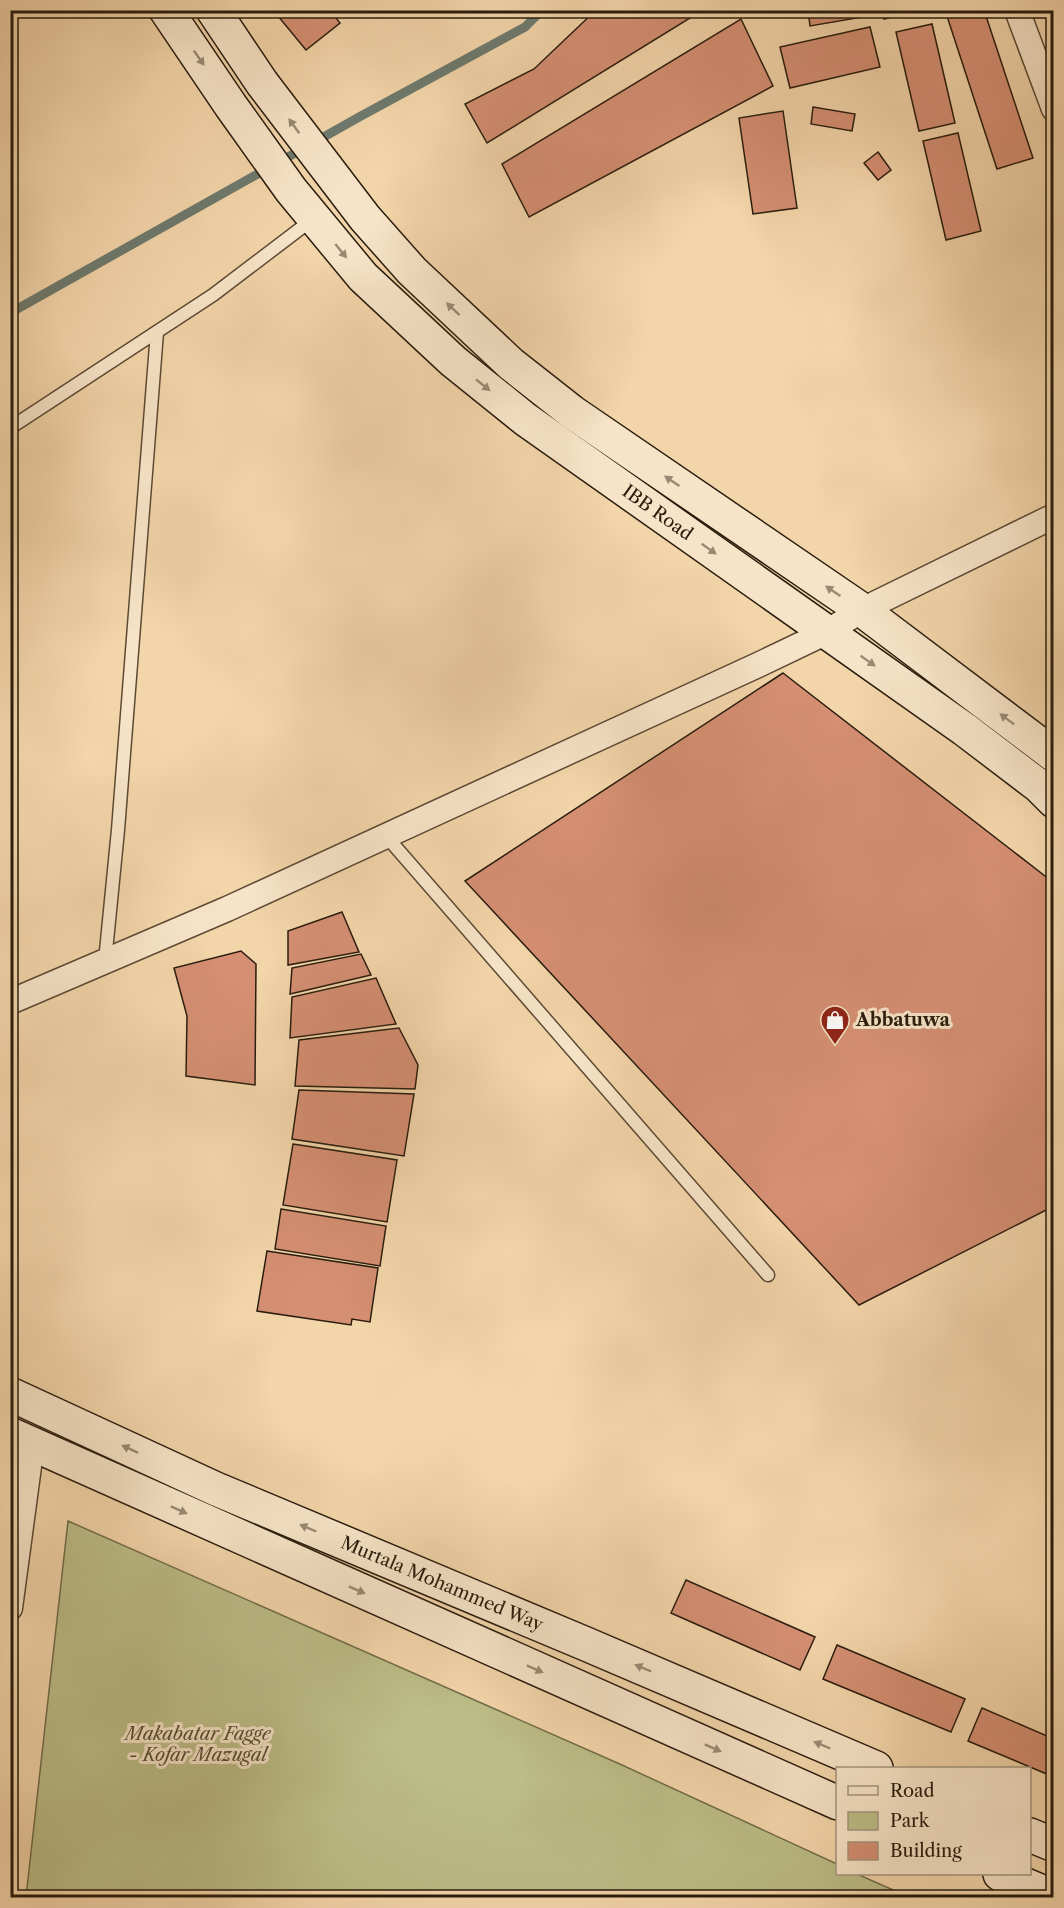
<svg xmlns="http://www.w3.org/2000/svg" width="1064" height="1908" viewBox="0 0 1064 1908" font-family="'Libre Caslon Text',serif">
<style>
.green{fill:#bcbd87;stroke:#726c4a;stroke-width:1.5}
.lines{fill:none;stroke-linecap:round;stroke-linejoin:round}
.stream{stroke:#6e7a6e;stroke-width:9}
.building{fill:#d58f73;stroke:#291c0d;stroke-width:1.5}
.service-casing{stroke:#5c4a34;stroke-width:15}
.minor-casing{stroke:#5c4a34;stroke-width:27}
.secondary-casing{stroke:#291c0d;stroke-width:36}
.service{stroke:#f7e4c8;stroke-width:12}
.minor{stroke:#f7e4c8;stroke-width:24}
.secondary{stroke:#f7e4c8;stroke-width:33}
.oneway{fill:#9a8a74}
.labels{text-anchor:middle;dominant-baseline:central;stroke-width:6;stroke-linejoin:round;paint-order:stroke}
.street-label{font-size:18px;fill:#291c0d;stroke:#f7e4c8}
.poi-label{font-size:18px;font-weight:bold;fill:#291c0d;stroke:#f7e4c8;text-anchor:start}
.park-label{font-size:18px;font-style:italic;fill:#554c32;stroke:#f7e4c8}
</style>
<rect width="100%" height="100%" fill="#f3d5aa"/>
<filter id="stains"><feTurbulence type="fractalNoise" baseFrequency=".00333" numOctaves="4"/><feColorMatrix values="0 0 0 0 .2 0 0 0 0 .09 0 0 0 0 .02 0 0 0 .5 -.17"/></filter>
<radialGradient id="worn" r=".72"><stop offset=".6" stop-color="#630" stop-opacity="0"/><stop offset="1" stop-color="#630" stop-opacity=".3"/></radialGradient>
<polygon class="green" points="68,1521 622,1765 837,1864 838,1874 857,1874 909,1897 26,1897"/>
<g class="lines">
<polyline class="stream" points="10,313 361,116 525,27 542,10"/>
</g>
<g class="building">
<polygon points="273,10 330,10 340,23 306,50"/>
<polygon points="596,10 703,10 487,143 465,104 534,69"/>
<polygon points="808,10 862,10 863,17 810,26"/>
<polygon points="882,10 920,10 884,19"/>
<polygon points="945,10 984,10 1033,158 997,169"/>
<polygon points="1047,10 1054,10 1054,26"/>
<polygon points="741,19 773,86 529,217 502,164"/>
<polygon points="932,24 955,123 919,131 896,32"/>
<polygon points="870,27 880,67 790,88 780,47"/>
<polygon points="813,107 855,114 852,131 811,124"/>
<polygon points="783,111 797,208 753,214 739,118"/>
<polygon points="958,133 981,231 946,240 923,141"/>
<polygon points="878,152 891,170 878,180 864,163"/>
<polygon points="783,673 1054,883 1054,1206 859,1305 465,881"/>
<polygon points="342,912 359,952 288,965 288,931"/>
<polygon points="241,951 256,964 255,1085 186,1076 187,1016 174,968"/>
<polygon points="361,954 371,975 290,994 292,968"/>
<polygon points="376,978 396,1024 290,1038 292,997"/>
<polygon points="399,1028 418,1065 415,1089 295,1086 299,1040"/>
<polygon points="299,1090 414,1094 404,1156 292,1139"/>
<polygon points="293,1144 397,1160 387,1222 283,1205"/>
<polygon points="281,1209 386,1226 380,1266 275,1249"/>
<polygon points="267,1251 378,1268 370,1322 352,1319 351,1325 257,1311"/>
<polygon points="686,1580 815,1637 800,1670 671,1613"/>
<polygon points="837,1645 965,1699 951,1732 823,1679"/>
<polygon points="982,1708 1054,1739 1054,1777 968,1741"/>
</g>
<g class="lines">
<g class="service-casing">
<g id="service">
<polyline points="10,428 213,295 313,219"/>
<polyline points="386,836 768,1275"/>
<polyline points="105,961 118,830 157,332"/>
</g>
</g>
<g class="minor-casing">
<g id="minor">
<polyline points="1017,10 1054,109"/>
<polyline points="10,1002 227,909 758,665 827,632 862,610 1054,516"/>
<polyline points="10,1608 32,1444"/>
</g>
</g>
<g class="secondary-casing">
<g id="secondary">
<path id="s1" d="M166,10L231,106L291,190L363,277L453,361L525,419L964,729L1039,786L1054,801"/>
<polyline points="213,10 262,83 365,218 412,271 511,364 572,412 862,610 1054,755"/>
<path id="s2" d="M10,1394L216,1489L586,1644L876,1768"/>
<polyline points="10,1434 838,1803"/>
<polyline points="1030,1835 1054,1845"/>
<polyline points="1000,1874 1054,1897"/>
</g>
</g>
<use href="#service" class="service"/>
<use href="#minor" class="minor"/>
<use href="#secondary" class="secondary"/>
</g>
<defs><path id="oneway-solid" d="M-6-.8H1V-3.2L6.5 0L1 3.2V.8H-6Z" transform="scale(1.5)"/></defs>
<g class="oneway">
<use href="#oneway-solid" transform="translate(199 58) rotate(55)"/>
<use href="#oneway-solid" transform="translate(294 126) rotate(-126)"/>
<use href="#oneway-solid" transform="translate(341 251) rotate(51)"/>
<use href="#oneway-solid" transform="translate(453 309) rotate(-137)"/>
<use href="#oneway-solid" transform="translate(483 385) rotate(39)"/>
<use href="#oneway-solid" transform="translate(672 481) rotate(-146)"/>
<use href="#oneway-solid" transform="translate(709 549) rotate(35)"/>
<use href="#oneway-solid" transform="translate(833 591) rotate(-146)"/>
<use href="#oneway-solid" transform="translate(868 661) rotate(35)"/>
<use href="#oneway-solid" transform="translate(1007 719) rotate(-143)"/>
<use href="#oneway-solid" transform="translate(130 1449) rotate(-155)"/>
<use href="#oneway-solid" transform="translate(179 1510) rotate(24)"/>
<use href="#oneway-solid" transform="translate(308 1528) rotate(-157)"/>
<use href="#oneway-solid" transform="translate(357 1590) rotate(24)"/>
<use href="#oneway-solid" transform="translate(643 1668) rotate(-157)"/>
<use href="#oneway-solid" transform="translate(535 1669) rotate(24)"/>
<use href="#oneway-solid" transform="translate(822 1745) rotate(-157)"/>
<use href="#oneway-solid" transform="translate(713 1748) rotate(24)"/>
</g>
<defs>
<g id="shop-pin" transform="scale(1.5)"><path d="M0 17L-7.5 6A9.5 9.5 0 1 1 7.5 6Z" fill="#8f2418" stroke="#f7e4c8"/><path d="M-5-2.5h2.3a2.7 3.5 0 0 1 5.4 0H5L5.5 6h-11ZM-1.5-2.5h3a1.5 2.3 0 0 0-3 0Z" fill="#fff"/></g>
</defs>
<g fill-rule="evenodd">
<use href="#shop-pin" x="835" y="1020"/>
</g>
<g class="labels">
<g class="street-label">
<text stroke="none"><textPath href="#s1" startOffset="710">IBB Road</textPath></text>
<text stroke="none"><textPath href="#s2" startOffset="472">Murtala Mohammed Way</textPath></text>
</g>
<g class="poi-label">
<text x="856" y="1020">Abbatuwa</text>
</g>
<g class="park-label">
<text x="198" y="1734">Makabatar Fagge<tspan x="198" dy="21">- Kofar Mazugal</tspan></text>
</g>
</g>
<rect width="1064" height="1908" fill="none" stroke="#f3d5aa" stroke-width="36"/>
<rect x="12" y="12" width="1040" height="1884" fill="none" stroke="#291c0d" stroke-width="3"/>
<rect x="18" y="18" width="1028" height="1872" fill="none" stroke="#291c0d" stroke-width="1.5"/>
<rect x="836" y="1767" width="195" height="108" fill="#f7e4c8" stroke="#a5947d" stroke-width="1.5"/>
<rect x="848" y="1786" width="30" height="9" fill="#f7e4c8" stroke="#a5947d" stroke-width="1.5"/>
<text x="890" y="1797" font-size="18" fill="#291c0d">Road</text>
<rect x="848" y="1812" width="30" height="18" fill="#bcbd87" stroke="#a5947d" stroke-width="1.5"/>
<text x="890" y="1827" font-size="18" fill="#291c0d">Park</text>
<rect x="848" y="1842" width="30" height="18" fill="#d58f73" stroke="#a5947d" stroke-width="1.5"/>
<text x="890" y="1857" font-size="18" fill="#291c0d">Building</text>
<rect width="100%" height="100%" filter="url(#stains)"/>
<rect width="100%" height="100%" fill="url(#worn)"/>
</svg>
